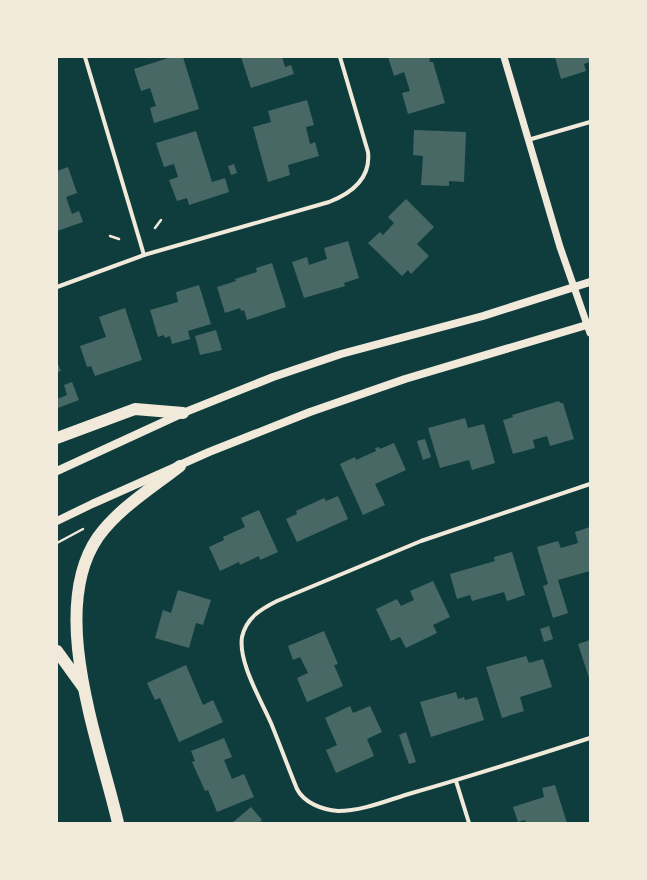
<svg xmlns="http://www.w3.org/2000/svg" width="647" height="880" viewBox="0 0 647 880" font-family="Quicksand,sans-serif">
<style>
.building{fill:#486865}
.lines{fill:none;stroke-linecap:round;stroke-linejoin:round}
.path{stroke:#f1e9da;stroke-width:2.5}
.minor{stroke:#f1e9da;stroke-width:4}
.tertiary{stroke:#f1e9da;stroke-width:7}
.secondary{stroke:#f1e9da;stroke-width:8}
.motorway{stroke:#f1e9da;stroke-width:12}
</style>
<rect width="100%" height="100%" fill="#0f3d3e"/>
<g class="building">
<polygon points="171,57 183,57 199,109 154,123 150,108 156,106 150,88 141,91 134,69"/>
<polygon points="241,57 282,57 285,67 291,65 294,74 251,88"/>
<polygon points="388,57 429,57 430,62 433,62 445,103 408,114 402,93 410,91 404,72 394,76"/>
<polygon points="555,57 590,57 590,62 584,64 586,71 561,79"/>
<polygon points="307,100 314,125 306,127 310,144 315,142 319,156 288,165 290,175 268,182 253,127 271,122 268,111"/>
<polygon points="414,130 466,132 464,182 449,181 449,186 421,185 423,156 413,155"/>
<polygon points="196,131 212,182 225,178 229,192 189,205 187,198 177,201 169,180 178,177 174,164 164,167 156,143"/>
<polygon points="234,164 237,173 231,175 228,166"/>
<polygon points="68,167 77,193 66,197 72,214 79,211 83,222 57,231 57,171"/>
<polygon points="406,199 434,227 417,244 429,256 411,274 408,270 402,276 368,243 380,232 383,235 394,223 388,217"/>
<polygon points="348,241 359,278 344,283 345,286 304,298 292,262 307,257 309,265 327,259 324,248"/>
<polygon points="272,263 286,307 247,320 244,310 241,311 240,308 225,313 217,287 236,281 235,279 257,272 256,268"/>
<polygon points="199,285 211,324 188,331 190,339 172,344 170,336 165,338 164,335 158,337 150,310 178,302 176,292"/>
<polygon points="125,308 142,360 95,376 91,366 87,367 80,346 106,337 99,317"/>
<polygon points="216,330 222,350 200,355 195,336"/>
<polygon points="57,362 61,371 57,372"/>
<polygon points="72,382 79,400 58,408 57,399 67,395 64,385"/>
<polygon points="559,401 560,403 563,403 574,439 550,446 547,436 533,440 535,448 513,454 503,420 513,417 512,415"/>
<polygon points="465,418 468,428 484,424 495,463 472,470 469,460 440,468 428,428"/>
<polygon points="425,439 431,457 423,460 417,441"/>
<polygon points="394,443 406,470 375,484 385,505 363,515 340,464 355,457 356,460 376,451 375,448 379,447 380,449"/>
<polygon points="338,496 348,519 297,542 286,519 297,514 296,511 324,498 326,501"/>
<polygon points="259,510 278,552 260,560 259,556 240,565 239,562 220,571 209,547 224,540 223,537 245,527 241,518"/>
<polygon points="590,527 590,571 558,580 568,613 553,618 543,586 548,584 537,547 558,541 561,548 578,543 575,532"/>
<polygon points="512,552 525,595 507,601 504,592 472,601 470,595 457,599 450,574 495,561 494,557"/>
<polygon points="433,581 450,617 433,625 437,633 406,648 400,637 391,641 376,609 397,599 401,606 414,600 410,591"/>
<polygon points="178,590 211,600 203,625 196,623 189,648 155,638 163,610 171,613"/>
<polygon points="549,626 553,639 544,642 540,629"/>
<polygon points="324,631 338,664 334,665 343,686 307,702 297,678 308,673 300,657 293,660 288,646"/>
<polygon points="590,640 590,681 578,644"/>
<polygon points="526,656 529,663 543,659 552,687 520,697 524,711 502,718 486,667"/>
<polygon points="186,665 203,705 213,700 223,722 179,742 160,698 155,700 147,683"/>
<polygon points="456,692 458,699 464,697 465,700 477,697 484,720 431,737 420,702"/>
<polygon points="350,706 353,713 370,706 382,732 367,739 374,756 336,773 326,750 337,745 325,718"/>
<polygon points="406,732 416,762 409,764 399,735"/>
<polygon points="224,738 232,757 224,760 232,779 244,774 254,797 217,812 208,790 205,791 192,762 195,761 191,751"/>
<polygon points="555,785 567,823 526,823 525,820 518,822 513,807 544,797 542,788"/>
<polygon points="251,807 262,820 259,823 232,823"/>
</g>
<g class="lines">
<g class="path">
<polyline points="155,228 161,220"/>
<polyline points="110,236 119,239"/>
<polyline points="57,543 83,529"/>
</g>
<g class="minor">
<polyline points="85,57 144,255"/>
<polyline points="528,140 590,122"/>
<path d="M57,287L144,255L329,202C352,193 371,178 368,152L340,57"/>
<path d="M590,484L421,541L277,601C261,609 246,618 242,637C238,662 261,700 271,723C280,745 288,767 297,789C304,803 323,810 338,811C363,811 388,800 412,793C472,776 531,757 590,738"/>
<polyline points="456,781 469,823"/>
</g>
<polyline class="tertiary" points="504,57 560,247 590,333"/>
<g class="secondary">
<polyline points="57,471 183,413 273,377 341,354 483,316 590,282"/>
<polyline points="57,521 92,504 209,452 310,412 405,379 590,324"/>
</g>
<g class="motorway">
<polyline points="57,438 135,409 183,413"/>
<polyline points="57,651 83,687"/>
<path d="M118,823C100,744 47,611 98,537C119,508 152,488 180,466"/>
</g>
</g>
<rect width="647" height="880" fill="none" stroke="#f1e9da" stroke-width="116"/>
</svg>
